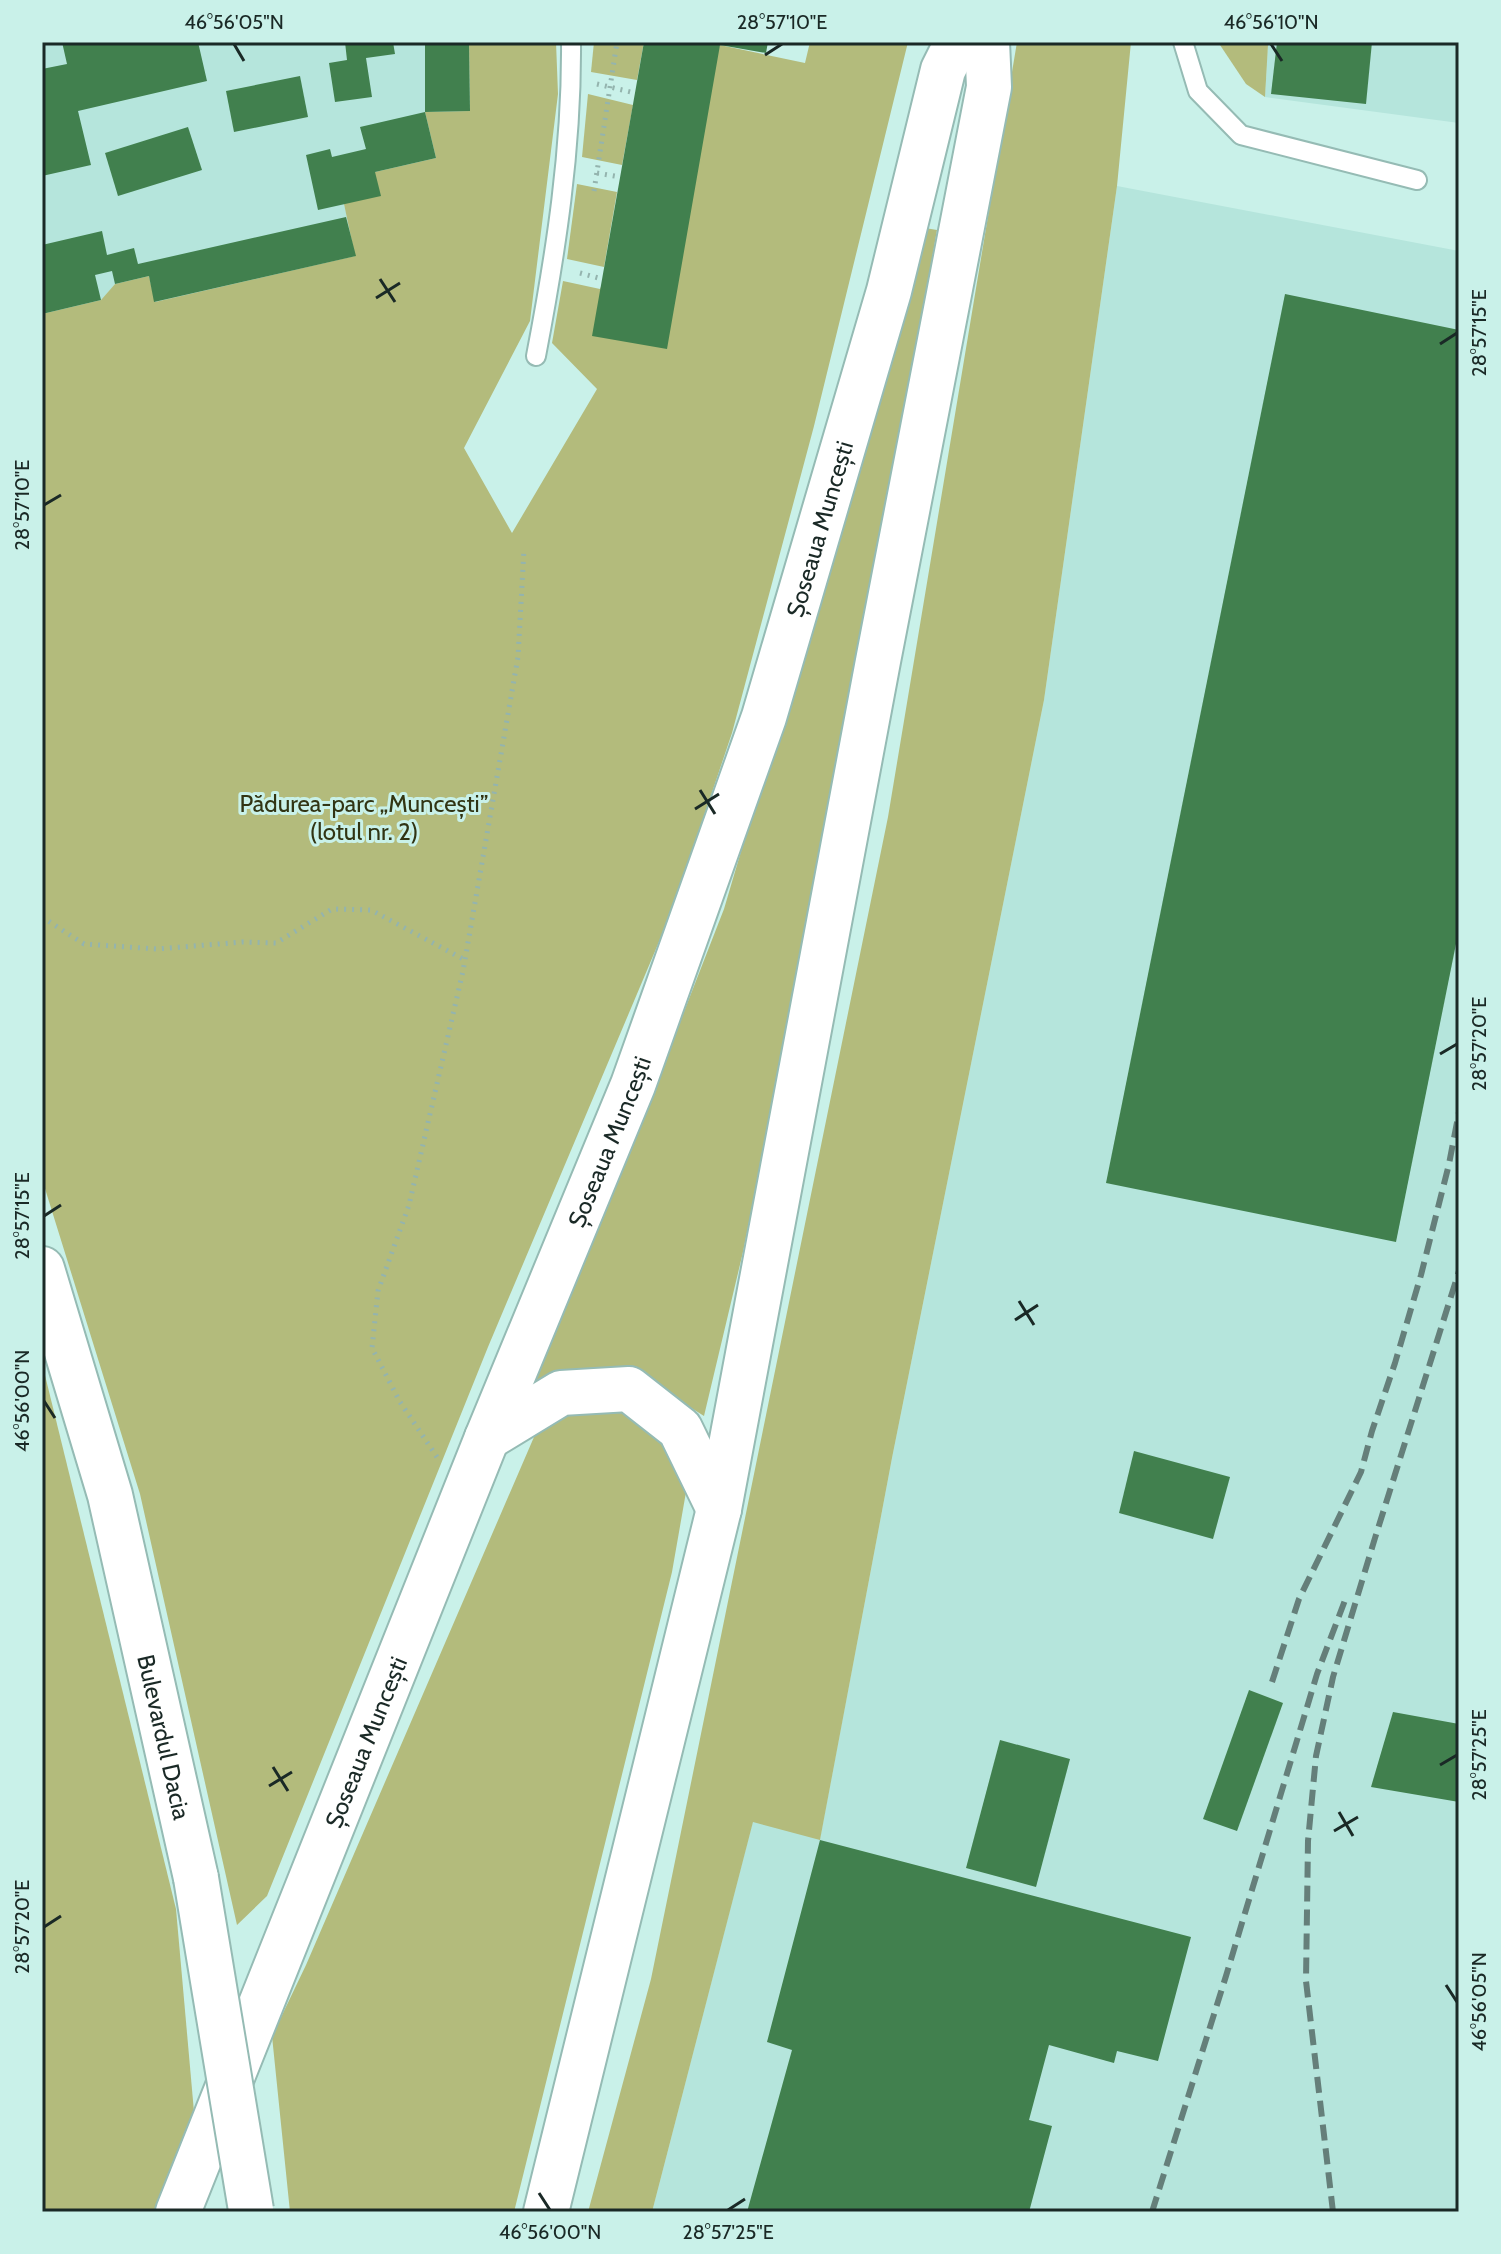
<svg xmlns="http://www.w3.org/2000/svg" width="1501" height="2254" viewBox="0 0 1501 2254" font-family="Cabin,sans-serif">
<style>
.built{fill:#b5e5dc}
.green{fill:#b3bb7c}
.building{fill:#41804e}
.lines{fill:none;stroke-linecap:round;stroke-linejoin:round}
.lane-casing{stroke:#95bbb4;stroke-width:22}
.primary-casing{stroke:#95bbb4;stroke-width:48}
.path{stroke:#94b4ae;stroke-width:5;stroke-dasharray:2 6;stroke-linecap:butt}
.lane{stroke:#fff;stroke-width:18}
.primary{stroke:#fff;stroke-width:44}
.rail{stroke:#657f7a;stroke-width:6;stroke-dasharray:16 8;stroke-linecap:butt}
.primary-bridge-casing{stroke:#95bbb4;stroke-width:48;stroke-linecap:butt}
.primary-bridge{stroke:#fff;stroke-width:44}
.ticks{fill:none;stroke:#1a2926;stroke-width:3}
.labels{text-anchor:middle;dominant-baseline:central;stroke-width:6;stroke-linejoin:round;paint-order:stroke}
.street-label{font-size:24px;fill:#1a2926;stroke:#c9f1e9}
.park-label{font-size:24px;fill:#313413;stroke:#c9f1e9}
.neatline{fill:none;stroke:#1a2926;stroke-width:3}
.ticks-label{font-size:20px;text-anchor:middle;fill:#1a2926}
</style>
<rect width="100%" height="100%" fill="#c9f1e9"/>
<g class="built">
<polygon points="42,42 469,42 470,111 436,158 375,172 344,204 356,256 154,302 148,276 115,284 101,300 42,314"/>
<polygon points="1259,42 1459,42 1459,123 1265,97 1268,45"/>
<polygon points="1117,186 1459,251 1459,2212 652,2212 753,1821 820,1839 892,1458 1044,700"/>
</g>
<g class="green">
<polygon points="469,42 556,42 558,94 530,321 464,448 512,533 597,389 552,343 563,281 600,289 720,45 805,63 810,42 908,42 814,426 732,733 672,911 488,1347 267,1896 237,1925 140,1494 42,1179 42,314 101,300 115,284 149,276 155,302 355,256 344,204 375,172 436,158 425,112 470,111"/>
<polygon points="594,42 644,42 637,80 591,72"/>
<polygon points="1017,42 1131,42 1117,186 1044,700 892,1458 820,1840 753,1822 652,2212 588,2212 651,1979 888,817"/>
<polygon points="1218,42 1259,42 1268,45 1265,97 1246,84"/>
<polygon points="588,94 633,105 622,165 582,157"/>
<polygon points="577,184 617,192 604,267 567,259"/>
<polygon points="925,228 937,230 864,654 743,1252 704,1416 655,1385 532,1388 627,1158 724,909"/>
<polygon points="42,1363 176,1909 194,2112 154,2212 42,2212"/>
<polygon points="601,1402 635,1412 675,1441 689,1475 672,1572 514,2212 290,2212 272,2036 306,1965 534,1437 556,1414"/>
</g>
<g class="building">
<polygon points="62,42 198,42 207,81 78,111 91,165 42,176 42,69 67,64"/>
<polygon points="345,42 393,42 395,54 366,58 372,97 335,102 329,63 347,60"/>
<polygon points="425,42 469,42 470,111 425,112"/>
<polygon points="644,42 768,42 766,53 720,45 667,349 592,336"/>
<polygon points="1277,42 1372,42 1366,104 1271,94"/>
<polygon points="300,76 308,117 234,132 226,91"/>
<polygon points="425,112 436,158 375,172 381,196 318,210 306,155 330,149 332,157 366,149 360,127"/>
<polygon points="188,127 202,170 118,196 105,153"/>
<polygon points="346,217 356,256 154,302 149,276 115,284 112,271 95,275 101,300 42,314 42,245 102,231 107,255 134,248 138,264"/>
<polygon points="1285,294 1459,330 1459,929 1396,1242 1106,1183"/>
<polygon points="1134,1451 1230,1477 1213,1539 1119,1513"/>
<polygon points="1249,1690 1283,1703 1237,1831 1203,1819"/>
<polygon points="1393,1712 1459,1724 1459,1802 1371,1787"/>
<polygon points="1000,1740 1070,1759 1036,1887 966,1868"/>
<polygon points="820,1840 1191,1937 1158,2061 1117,2051 1114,2063 1049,2045 1029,2120 1052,2126 1029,2212 747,2212 792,2050 767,2042"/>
</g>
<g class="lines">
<g class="lane-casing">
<g id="lane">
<polyline points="1183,42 1198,91 1241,135 1417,180"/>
<path d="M536,356C556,252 572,148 571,42"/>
</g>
</g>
<g class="primary-casing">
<g id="primary">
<path id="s1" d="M42,1269L110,1495L196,1878"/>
<polyline points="487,1438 561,1393 629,1389 680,1429 719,1509"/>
<path id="s2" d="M178,2212L487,1438L633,1085L764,717L889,291L943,70L957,42"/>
<polyline points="546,2212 719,1509 878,661 989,87 987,42"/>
</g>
</g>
<g class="path">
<polyline points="597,84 635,93"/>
<polyline points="597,173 620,177"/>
<polyline points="594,191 617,42"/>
<polyline points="580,273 602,279"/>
<polyline points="42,917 84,944 157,949 243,942 276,943 332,909 371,910 465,960"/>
<polyline points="437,1457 400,1402 372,1348 378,1291 409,1205 463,971 518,657 524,549"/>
</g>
<use href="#lane" class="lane"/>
<use href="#primary" class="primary"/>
<g class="rail">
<polyline points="1272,1682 1299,1599 1361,1472 1372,1431 1395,1363 1421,1275 1449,1164 1459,1112"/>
<polyline points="1152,2212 1226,1976 1317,1674 1347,1595"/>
<polyline points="1333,2212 1306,1981 1308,1841 1316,1756 1333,1677 1375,1538 1459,1271"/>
</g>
<g class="primary-bridge-casing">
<polyline id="primary-bridge" points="196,1878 251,2210"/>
</g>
<use href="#primary-bridge" class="primary-bridge"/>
</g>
<path class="ticks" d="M234,44L244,61M1271,44L1282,61M765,55L782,44M380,279L395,302M376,298L400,283M1440,344L1457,333M44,505L61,495M700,790L715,814M695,809L719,794M1440,1054L1457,1044M44,1216L61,1205M1019,1301L1034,1325M1015,1320L1038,1305M44,1401L55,1418M1440,1765L1457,1755M273,1767L288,1791M269,1786L292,1772M1339,1812L1353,1836M1334,1831L1358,1817M44,1927L61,1916M1446,1985L1457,2002M539,2193L550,2210M728,2210L745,2199"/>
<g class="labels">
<g class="street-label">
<text stroke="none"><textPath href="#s2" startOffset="1802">Șoseaua Muncești</textPath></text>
<text stroke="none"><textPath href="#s2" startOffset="1154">Șoseaua Muncești</textPath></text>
<text stroke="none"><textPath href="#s1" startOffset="484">Bulevardul Dacia</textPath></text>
<text stroke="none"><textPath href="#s2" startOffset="506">Șoseaua Muncești</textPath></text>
</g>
<g class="park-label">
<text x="364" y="803">Pădurea-parc „Muncești”<tspan x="364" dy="28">(lotul nr. 2)</tspan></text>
</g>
</g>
<rect width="1501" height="2254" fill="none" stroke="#c9f1e9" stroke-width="88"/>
<rect x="44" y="44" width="1413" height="2166" class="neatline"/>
<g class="ticks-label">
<text x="234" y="29">46°56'05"N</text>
<text x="782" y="29">28°57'10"E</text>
<text x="1271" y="29">46°56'10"N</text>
<text transform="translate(1479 333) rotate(-90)" y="7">28°57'15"E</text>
<text transform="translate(22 505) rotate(-90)" y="7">28°57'10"E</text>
<text transform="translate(1479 1044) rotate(-90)" y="7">28°57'20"E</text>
<text transform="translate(22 1216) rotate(-90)" y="7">28°57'15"E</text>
<text transform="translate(22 1401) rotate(-90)" y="7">46°56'00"N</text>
<text transform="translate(1479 1755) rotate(-90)" y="7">28°57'25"E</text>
<text transform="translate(22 1927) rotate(-90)" y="7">28°57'20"E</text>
<text transform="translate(1479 2002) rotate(-90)" y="7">46°56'05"N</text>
<text x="550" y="2239">46°56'00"N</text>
<text x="728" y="2239">28°57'25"E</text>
</g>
</svg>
